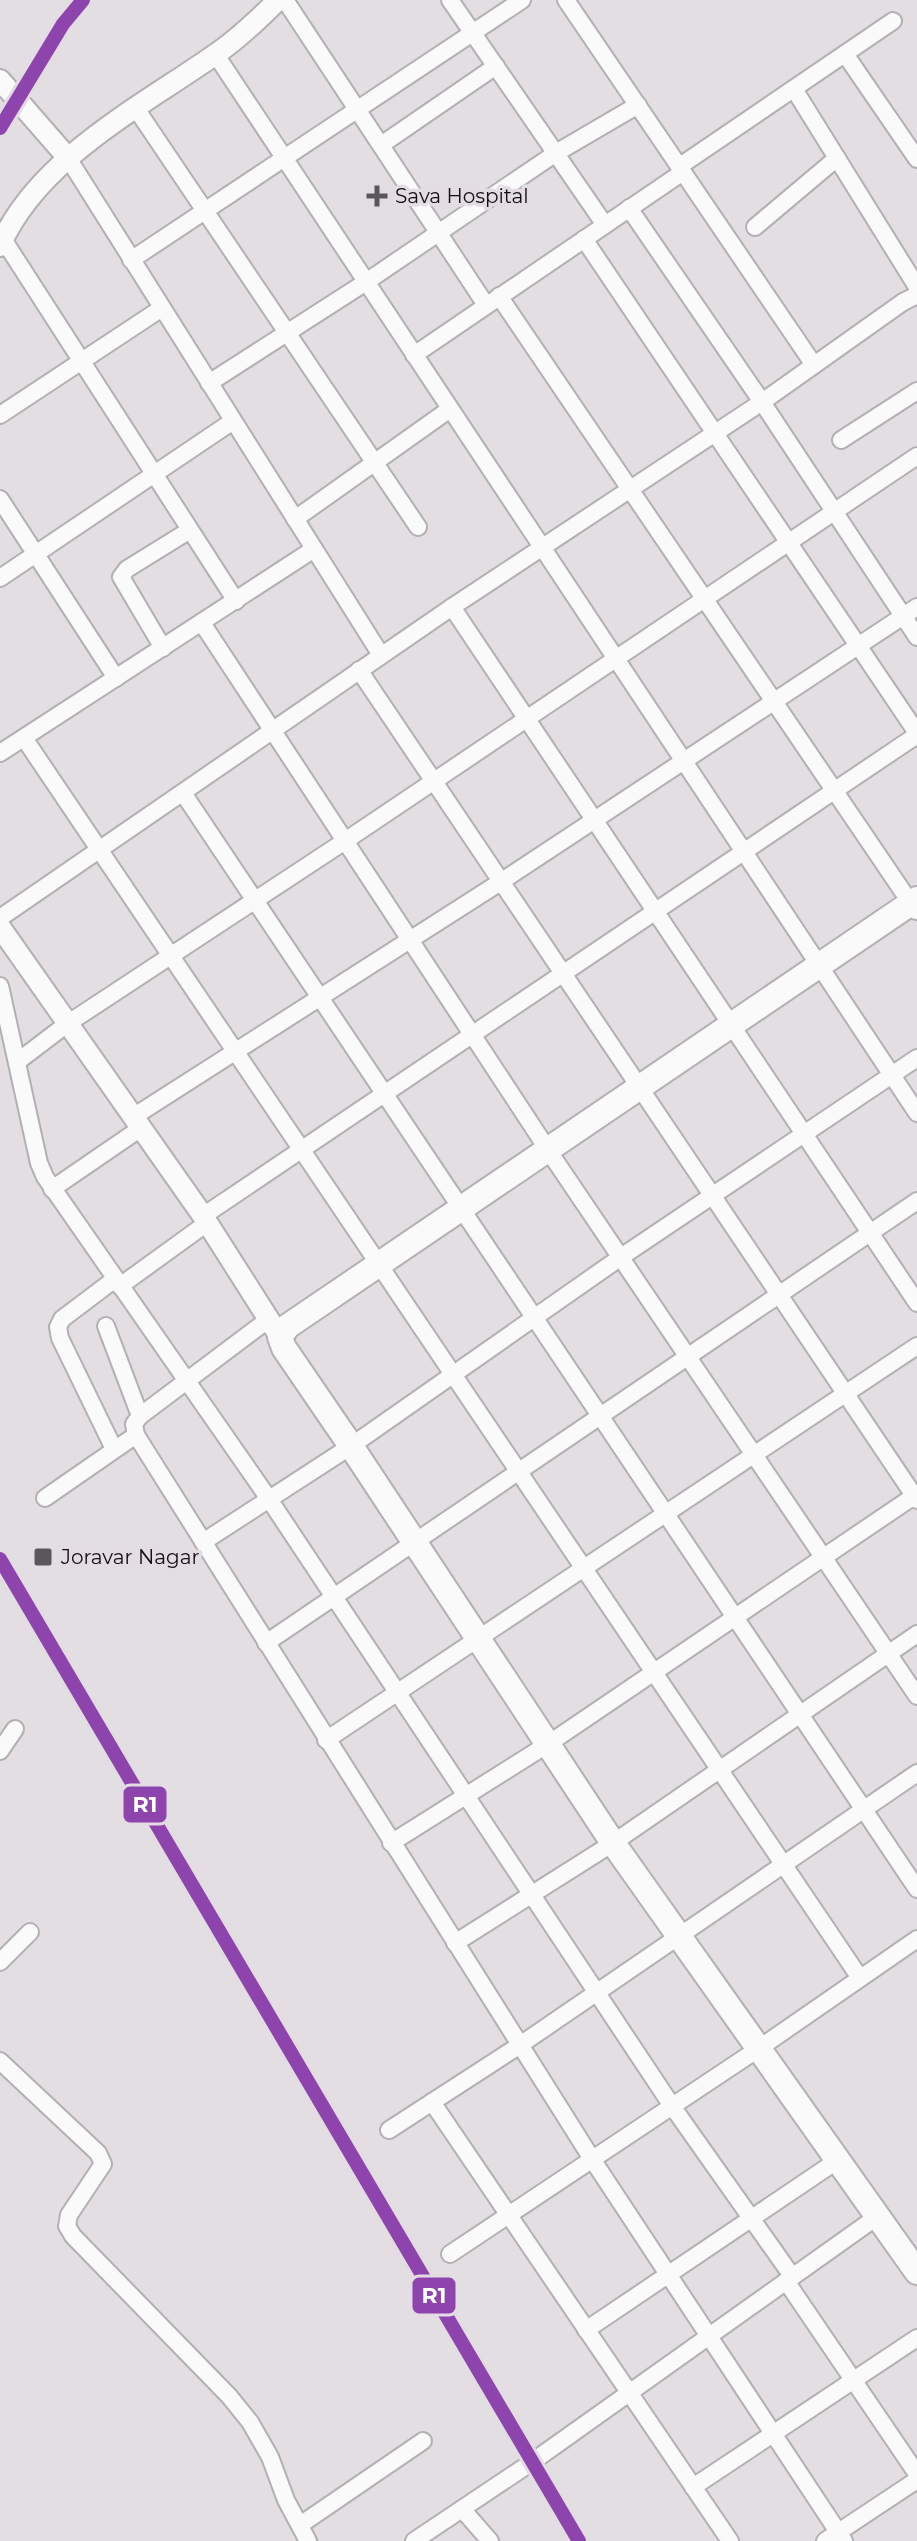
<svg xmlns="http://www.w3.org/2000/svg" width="917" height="2541" viewBox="0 0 917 2541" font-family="Montserrat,sans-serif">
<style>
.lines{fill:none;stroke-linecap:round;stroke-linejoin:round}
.minor-casing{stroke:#b2b0b2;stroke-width:20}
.tertiary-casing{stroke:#b2b0b2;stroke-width:24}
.secondary-casing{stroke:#b2b0b2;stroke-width:28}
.minor{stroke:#fbfafb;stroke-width:16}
.tertiary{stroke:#fbfafb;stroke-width:20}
.secondary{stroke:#fbfafb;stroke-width:24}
.rail-1-casing{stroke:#e3dde3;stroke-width:20}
.rail-1{stroke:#8e44ad;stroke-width:14}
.poi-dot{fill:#5a575a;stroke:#e3dde3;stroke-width:3}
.labels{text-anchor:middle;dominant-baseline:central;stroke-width:7;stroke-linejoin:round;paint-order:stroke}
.poi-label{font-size:20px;fill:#110f11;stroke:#e3dde3;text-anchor:start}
.line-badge{stroke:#e3dde3;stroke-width:3}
.badge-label{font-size:22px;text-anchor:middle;font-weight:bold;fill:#fff}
</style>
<rect width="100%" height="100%" fill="#e2dee2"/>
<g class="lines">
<g class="minor-casing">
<g id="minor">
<polyline points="285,0 486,305"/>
<polyline points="450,0 605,225"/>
<polyline points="566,0 814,365"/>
<polyline points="845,54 917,159"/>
<polyline points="216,55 917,1113"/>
<polyline points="794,89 917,287"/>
<polyline points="135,107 418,527"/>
<polyline points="381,145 496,66"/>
<polyline points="68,158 381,655"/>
<polyline points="680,166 893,21"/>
<polyline points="629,208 762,402 917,637"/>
<polyline points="755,227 837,158"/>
<polyline points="3,239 236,601"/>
<polyline points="584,239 917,733"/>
<polyline points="131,260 522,0"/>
<polyline points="499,296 916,911"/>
<polyline points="414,355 683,172"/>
<polyline points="209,383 366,282 556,153 638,105"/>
<polyline points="0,415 162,308"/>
<polyline points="841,440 917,391"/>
<polyline points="0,499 116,678"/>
<polyline points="295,519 450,409"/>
<polyline points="0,578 233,421"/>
<polyline points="452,607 917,1303"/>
<polyline points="202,623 548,1150 917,1696"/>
<polyline points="163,648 121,577 127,569 190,530"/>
<polyline points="359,670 917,1500"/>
<polyline points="24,738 860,1978"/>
<polyline points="0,753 314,549"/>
<polyline points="183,793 917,1889"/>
<polyline points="0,918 452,607 762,402 903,302 917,295"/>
<polyline points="0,986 39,1163 45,1177 269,1499 672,2106 792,2276"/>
<polyline points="17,1062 67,1024 345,841 917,456"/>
<polyline points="133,1117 502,881 917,607"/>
<polyline points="52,1189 141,1128"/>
<polyline points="203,1216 917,735"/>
<polyline points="120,1286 207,1223"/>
<polyline points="269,1319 140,1416 134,1424 136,1435 592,2159 844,2541"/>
<polyline points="106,1326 140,1416"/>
<polyline points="114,1449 60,1338 58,1327 62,1319 115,1279"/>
<polyline points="45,1498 136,1435"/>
<polyline points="203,1542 351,1446 621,1257 917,1058"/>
<polyline points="266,1643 917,1201"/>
<polyline points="326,1740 917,1346"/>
<polyline points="0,1751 15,1729"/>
<polyline points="391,1843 548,1744 917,1494"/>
<polyline points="455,1943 613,1843 917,1634"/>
<polyline points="0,1962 30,1932"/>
<polyline points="0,2061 98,2153 103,2164 69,2215 67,2226 73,2236 229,2396 250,2422 270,2457 286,2500 308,2541"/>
<polyline points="432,2102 730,2541"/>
<polyline points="389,2130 520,2045 917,1773"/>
<polyline points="450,2254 758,2049 917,1939"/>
<polyline points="786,2281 917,2474"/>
<polyline points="586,2330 838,2160"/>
<polyline points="693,2487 917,2338"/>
<polyline points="462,2509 490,2541"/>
<polyline points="300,2525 423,2441"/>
<polyline points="414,2541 532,2462 878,2216"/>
<polyline points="825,2541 917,2480"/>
</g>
</g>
<g class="tertiary-casing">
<g id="tertiary">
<polyline points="0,80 68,158"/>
<path d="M0,246C37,160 140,107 213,56C237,40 258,20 278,0"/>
<polyline points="0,927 203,1216 280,1337"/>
</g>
</g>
<g class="secondary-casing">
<polyline id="secondary" points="917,899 288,1326 280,1337 284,1348 351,1446 613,1843 917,2272"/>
</g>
<use href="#minor" class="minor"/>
<use href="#tertiary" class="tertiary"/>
<use href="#secondary" class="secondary"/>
<g class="rail-1-casing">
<g id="rail-1">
<polyline points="0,128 63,24 83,0"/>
<polyline points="0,1559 579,2541"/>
</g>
</g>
<use href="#rail-1" class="rail-1"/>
</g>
<g class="poi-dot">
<path d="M373 184h8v8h8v8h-8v8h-8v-8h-8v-8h8z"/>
<rect x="33" y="1547" width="20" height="20" rx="4"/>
</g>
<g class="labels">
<g class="poi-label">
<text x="395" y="196">Sava Hospital</text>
<text x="61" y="1557">Joravar Nagar</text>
</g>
</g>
<g class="line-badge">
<rect x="122" y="1785" width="46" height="39" rx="8" fill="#8e44ad"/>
<rect x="411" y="2276" width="46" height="39" rx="8" fill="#8e44ad"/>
</g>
<g class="badge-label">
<text x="145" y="1812">R1</text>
<text x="434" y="2303">R1</text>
</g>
</svg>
